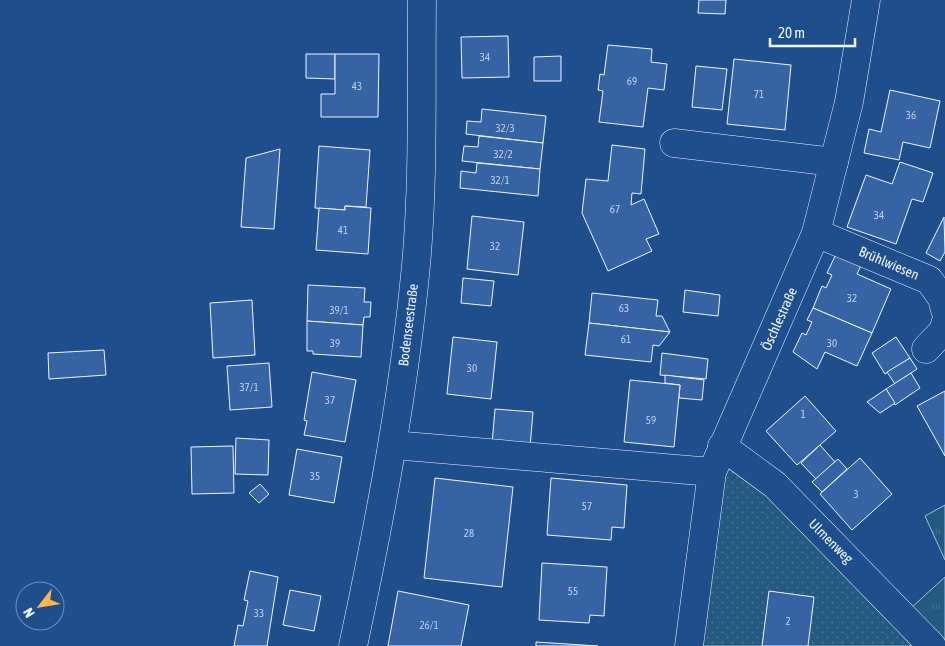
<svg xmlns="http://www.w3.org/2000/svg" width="945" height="646" viewBox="0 0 945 646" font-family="'Asap Condensed',sans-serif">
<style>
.grass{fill:url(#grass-tufts);stroke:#a8bbd7}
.garden{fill:url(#garden-dots);stroke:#a8bbd7}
.building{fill:#3563a3;stroke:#f2f6ff}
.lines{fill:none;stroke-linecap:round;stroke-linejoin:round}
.minor-casing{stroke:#f2f6ff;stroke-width:29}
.minor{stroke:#1f4e8c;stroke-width:28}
.labels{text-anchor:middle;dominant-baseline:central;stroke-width:4;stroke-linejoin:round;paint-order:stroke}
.number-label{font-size:11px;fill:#c3d1e8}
.street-label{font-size:14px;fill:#f2f6ff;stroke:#1f4e8c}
</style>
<defs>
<pattern id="grass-tufts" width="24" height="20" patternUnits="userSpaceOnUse" patternTransform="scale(1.25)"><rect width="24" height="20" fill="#245a82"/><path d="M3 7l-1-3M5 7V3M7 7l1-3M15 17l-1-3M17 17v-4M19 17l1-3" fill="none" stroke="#447295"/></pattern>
<pattern id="garden-dots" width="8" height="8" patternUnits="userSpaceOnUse" patternTransform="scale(1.25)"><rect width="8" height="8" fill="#245a82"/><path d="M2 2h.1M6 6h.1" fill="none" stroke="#447295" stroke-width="1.8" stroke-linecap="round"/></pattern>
</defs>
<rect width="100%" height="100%" fill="#1f4e8c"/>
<g class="grass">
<polygon points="945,505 945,560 925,516"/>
<polygon points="945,577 945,644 911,608"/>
</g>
<polygon class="garden" points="722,446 915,646 689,646"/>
<g class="building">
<polygon points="699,0 726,0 725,14 698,13"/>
<polygon points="508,36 509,77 462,78 461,37"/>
<polygon points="608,45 652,49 651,62 667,64 664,90 648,88 643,127 599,122 603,91 598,90 600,74 604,75"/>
<polygon points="306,54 335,54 335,79 306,78"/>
<polygon points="335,54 379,54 378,117 321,117 321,94 335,94"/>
<polygon points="561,56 561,81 534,81 534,57"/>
<polygon points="734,59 791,65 785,130 727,124"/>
<polygon points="696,66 727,69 722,110 692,107"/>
<polygon points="890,90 940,101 930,148 903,142 899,160 864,153 869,129 881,132"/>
<polygon points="482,109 546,116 543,143 466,134 467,121 481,122"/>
<polygon points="479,136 543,143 540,169 462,161 464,146 478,147"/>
<polygon points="612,145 645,149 641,194 632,193 631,205 644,199 659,234 646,239 652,251 608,271 582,213 586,179 608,181"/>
<polygon points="319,146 370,150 366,207 345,206 345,210 315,208"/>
<polygon points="280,149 274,229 241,227 246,158"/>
<polygon points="900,162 933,173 923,202 912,199 896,244 847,227 866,175 892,184"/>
<polygon points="477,163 540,169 538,196 460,188 461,171 476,173"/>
<polygon points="345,206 371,208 368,254 316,250 319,208 345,210"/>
<polygon points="472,216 524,222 518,275 467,269"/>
<polygon points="944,217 945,252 940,261 926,253"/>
<polygon points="837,252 862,263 857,274 891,289 872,333 813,308 822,286 826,288 832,275 827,273"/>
<polygon points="463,278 494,281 491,306 461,303"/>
<polygon points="308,285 365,288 364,302 371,302 370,317 364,317 363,325 307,321"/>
<polygon points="685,290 720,295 718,316 683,312"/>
<polygon points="592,293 658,300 656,316 662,316 670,332 589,323"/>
<polygon points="252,300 255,355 213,358 210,303"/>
<polygon points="813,308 872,333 857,366 825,352 817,369 793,352 802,333 806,335 812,322 807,320"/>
<polygon points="307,321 363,325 361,357 313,354 313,351 307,351"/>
<polygon points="589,323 670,332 659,346 653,345 651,362 585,355"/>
<polygon points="453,337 497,342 491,399 447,394"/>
<polygon points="896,337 910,358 885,374 872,353"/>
<polygon points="104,350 106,375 49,379 48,353"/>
<polygon points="662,353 708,359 706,379 660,375"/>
<polygon points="910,358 917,369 895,384 887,372"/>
<polygon points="269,363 272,407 230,410 227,366"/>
<polygon points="312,372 356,380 345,442 304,435 307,421 304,420"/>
<polygon points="911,373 920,388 895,405 886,389"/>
<polygon points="665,375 704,380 702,400 679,398 680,385 665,383"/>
<polygon points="630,380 680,385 674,447 624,442"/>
<polygon points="886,389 895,403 880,413 867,402"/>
<polygon points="945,391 945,456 917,406"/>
<polygon points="805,396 836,431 797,465 766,431"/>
<polygon points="495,409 533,412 530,447 492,444"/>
<polygon points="236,438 269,440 268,475 235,474"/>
<polygon points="820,445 835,462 816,479 801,463"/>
<polygon points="233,446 234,493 192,494 191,447"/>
<polygon points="297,449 342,457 334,503 289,495"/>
<polygon points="860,458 892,494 852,530 820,494"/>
<polygon points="838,459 847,469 822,492 812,482"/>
<polygon points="435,478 513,487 502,587 424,578"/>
<polygon points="551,478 627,485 624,528 612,527 611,540 547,535"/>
<polygon points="260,484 269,494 259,503 249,493"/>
<polygon points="542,563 607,567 604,616 590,615 589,623 539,620"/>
<polygon points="250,571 278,577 267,646 234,646 238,625 243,626 248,601 244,600"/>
<polygon points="290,590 321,596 314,631 283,625"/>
<polygon points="398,591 469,605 461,646 388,646"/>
<polygon points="769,591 814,597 808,646 762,646"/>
<polygon points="536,642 598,646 536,646"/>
</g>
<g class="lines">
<g class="minor-casing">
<g id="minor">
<polyline points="674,143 834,162"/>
<polyline points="816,233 929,280 942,298 945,310"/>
<polyline points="926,349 944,330 945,324"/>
<polyline points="393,445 712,472"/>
<polyline points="722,446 775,485 932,646"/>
<path d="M353,646C380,520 404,393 416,265C424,177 421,88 422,0"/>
<polyline points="689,646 712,472 816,233 849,102 866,0"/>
</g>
</g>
<use href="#minor" class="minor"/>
</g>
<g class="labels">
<g class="number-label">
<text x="485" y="57">34</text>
<text x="632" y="81">69</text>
<text x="357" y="86">43</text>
<text x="759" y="94">71</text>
<text x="911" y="115">36</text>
<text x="505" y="128">32/3</text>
<text x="503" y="154">32/2</text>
<text x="500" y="180">32/1</text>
<text x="615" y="209">67</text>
<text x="879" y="215">34</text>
<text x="343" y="230">41</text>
<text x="495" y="246">32</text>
<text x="852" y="298">32</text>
<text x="624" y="308">63</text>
<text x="339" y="310">39/1</text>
<text x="626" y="339">61</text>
<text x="335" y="343">39</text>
<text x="832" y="343">30</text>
<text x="472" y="368">30</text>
<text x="249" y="387">37/1</text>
<text x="330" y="400">37</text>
<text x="803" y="414">1</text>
<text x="651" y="420">59</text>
<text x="315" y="476">35</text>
<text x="856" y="494">3</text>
<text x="587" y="506">57</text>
<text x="469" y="533">28</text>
<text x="573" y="591">55</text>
<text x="259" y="613">33</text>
<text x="788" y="621">2</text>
<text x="429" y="625">26/1</text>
</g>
<g class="street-label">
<text transform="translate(889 263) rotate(23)">Brühlwiesen</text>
<text transform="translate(779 319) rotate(-66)">Öschlestraße</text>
<text transform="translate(408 325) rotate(-83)">Bodenseestraße</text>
<text transform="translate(831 541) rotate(45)">Ulmenweg</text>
</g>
</g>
<g transform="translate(40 606) rotate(239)"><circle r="24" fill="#1f4e8c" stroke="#7391ba"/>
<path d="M0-4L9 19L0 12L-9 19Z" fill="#ffb74d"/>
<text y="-8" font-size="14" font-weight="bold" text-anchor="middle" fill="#f2f6ff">N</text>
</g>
<path d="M770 38v8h85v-8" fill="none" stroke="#f2f6ff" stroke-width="2.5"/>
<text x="778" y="38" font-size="15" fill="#f2f6ff" stroke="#1f4e8c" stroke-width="4" paint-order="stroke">20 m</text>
</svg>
